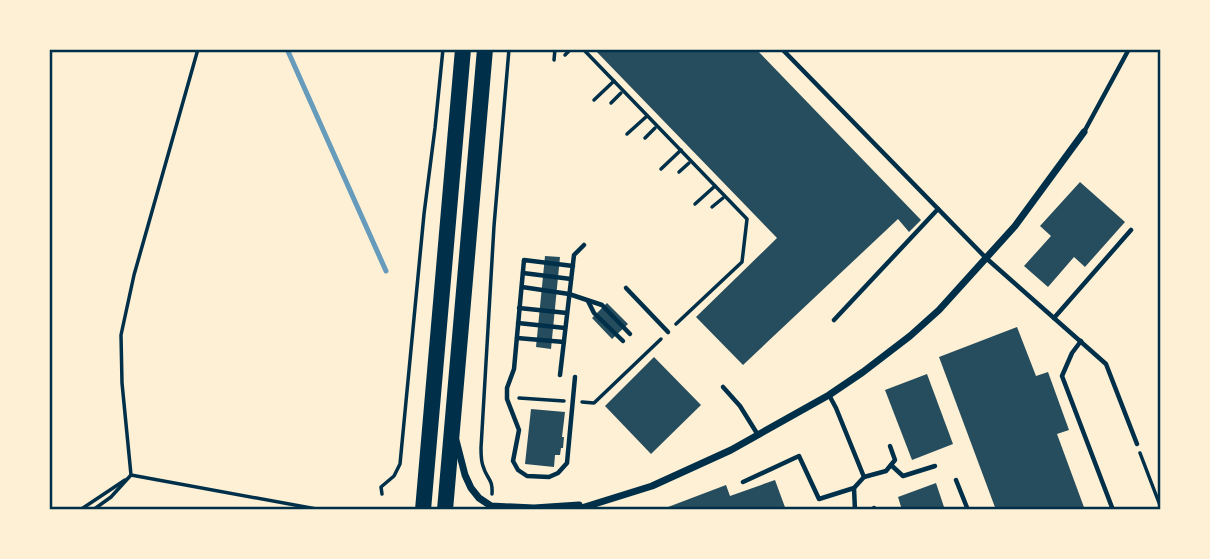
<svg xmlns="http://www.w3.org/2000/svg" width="1210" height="559" viewBox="0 0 1210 559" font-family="'PT Serif',serif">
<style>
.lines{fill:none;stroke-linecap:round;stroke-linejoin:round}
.stream{stroke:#669bbc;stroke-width:5}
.building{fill:#264d5e}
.path{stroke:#003049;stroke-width:3.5}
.service{stroke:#003049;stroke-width:4.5}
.minor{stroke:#003049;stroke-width:7}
.trunk{stroke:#003049;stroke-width:16}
.neatline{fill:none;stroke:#003049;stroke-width:2.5}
</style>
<rect width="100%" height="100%" fill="#fdf0d5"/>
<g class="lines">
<polyline class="stream" points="287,49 386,271"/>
</g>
<g class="building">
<polygon points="594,49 756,49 921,220 909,232 898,219 743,365 696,317 777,238"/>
<polygon points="1080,182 1125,222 1085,267 1074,257 1048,287 1024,266 1051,236 1040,226"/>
<polygon points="545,256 560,257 551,349 536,347"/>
<polygon points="607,303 628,324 612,339 592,318"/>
<polygon points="1017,327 1036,376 1048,372 1069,430 1057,434 1085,510 996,510 939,357"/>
<polygon points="654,357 701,405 651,454 605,406"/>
<polygon points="927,374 953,444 912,460 885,390"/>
<polygon points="531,409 565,412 562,437 564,437 563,448 561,448 560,455 555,455 554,467 525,464"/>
<polygon points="775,480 786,510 669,510 668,507 726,485 730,496"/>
<polygon points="936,483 945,510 902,510 898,497"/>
</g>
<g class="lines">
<g class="path">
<polyline points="583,49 747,219 742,262 676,324"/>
<polyline points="565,55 571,49"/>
<polyline points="554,60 555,49"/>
<polyline points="594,100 614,81"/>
<polyline points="611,103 621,93"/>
<polyline points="627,134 647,116"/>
<polyline points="645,138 655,128"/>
<polyline points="661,169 681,150"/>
<polyline points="679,172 689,163"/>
<polyline points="695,204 715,186"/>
<polyline points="712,207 723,198"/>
<polyline points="519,398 564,401"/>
<polyline points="582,402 594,403 661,339"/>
<polyline points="1140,453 1161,508"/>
<polyline points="131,475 322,510"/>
<polyline points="382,494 381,487 394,476 400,464 424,214 435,128 443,49"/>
<path d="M492,494C493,478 487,480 483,466C481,461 481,454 481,448L494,226L509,49"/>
<polyline points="80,510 125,480"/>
<polyline points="93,510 111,497 131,475 122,383 121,335 134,275 198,49"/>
</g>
<g class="service">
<polyline points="782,49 986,258 1106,364 1137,444"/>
<polyline points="1084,132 1129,49"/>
<polyline points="573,266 524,260 514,369 507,388 507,399 519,430 513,461 518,470 527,476 549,477 558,473 567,463 575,377"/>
<polyline points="523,273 571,279"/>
<polyline points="522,287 569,294 602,305 630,334"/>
<polyline points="626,288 668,332"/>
<polyline points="588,301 594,313 623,341"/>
<polyline points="519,308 567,313"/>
<polyline points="1054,318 1131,230"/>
<polyline points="834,320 938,209"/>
<polyline points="518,323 565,328"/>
<polyline points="517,338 564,342"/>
<polyline points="1081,341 1072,353 1062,376 1113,510"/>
<polyline points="560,375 574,255 584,245"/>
<polyline points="723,387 740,406 758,435"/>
<polyline points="829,395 836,408 864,477 886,471 895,460 890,446"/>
<polyline points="891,465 903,476 935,466"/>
<polyline points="956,480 968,510"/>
<polyline points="743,482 799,456 819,499 854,488 864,477"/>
<polyline points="854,488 855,510"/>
<polyline points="874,508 875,510"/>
</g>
<g class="minor">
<polyline points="456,440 465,475 471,488 479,498 491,506 534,508 579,505"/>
<polyline points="575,510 652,486 731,450 829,395 863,372 910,336 939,310 1015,226 1084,132"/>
</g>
<g class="trunk">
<polyline points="423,510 463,49"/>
<polyline points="445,510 485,49"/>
</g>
</g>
<rect width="1210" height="559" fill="none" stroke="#fdf0d5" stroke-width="102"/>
<rect x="51" y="51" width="1108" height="457" class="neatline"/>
</svg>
